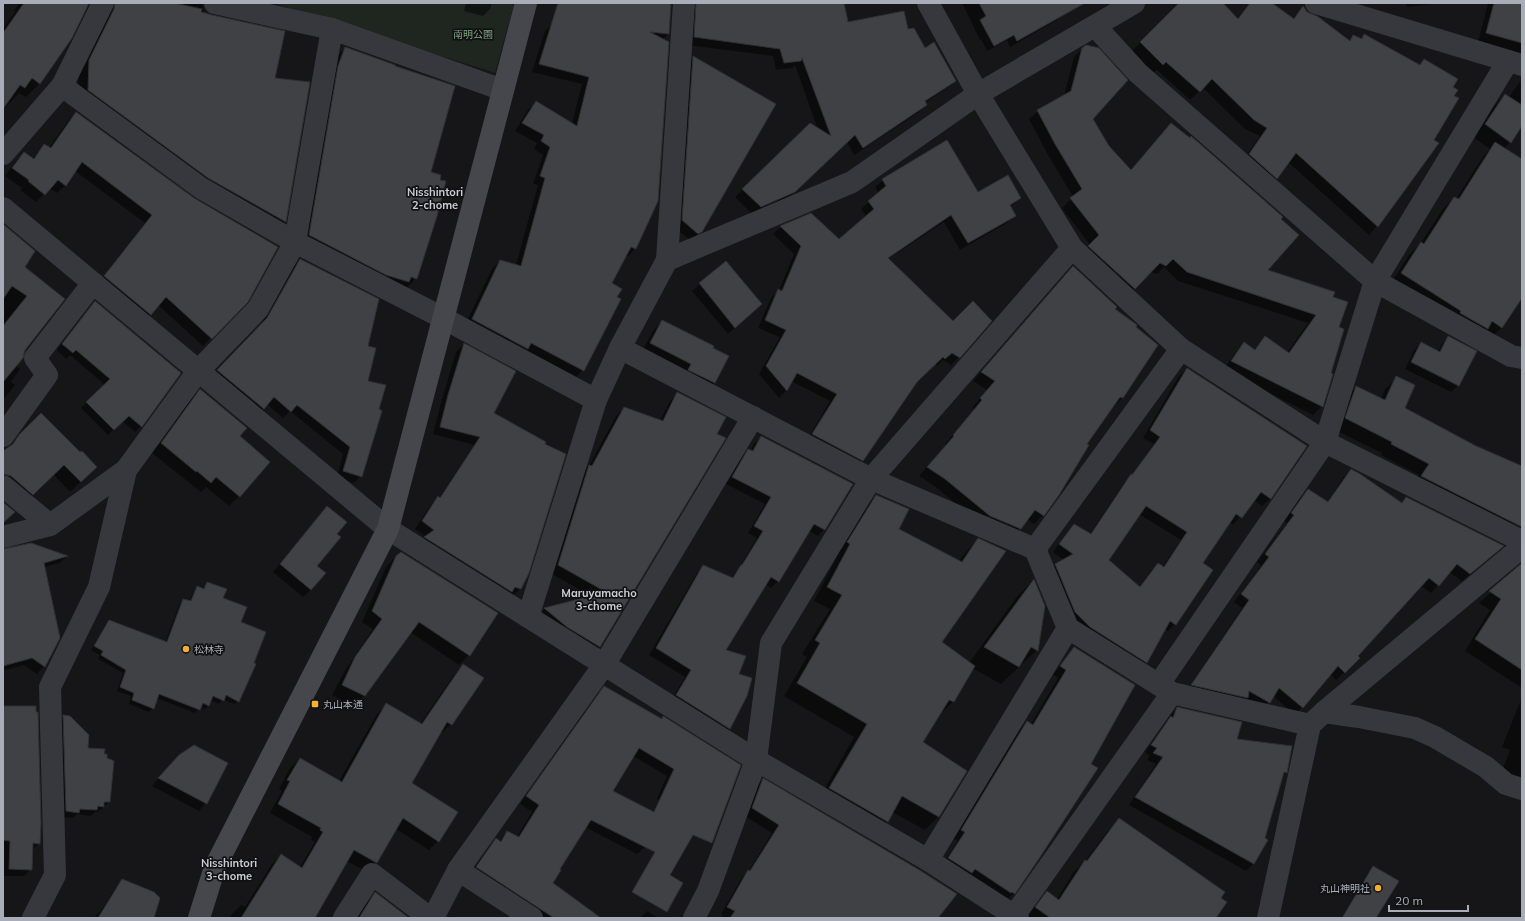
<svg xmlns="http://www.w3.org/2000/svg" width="1525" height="921" viewBox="0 0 1525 921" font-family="Mulish,'Noto Sans JP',sans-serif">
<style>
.green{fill:#1e261f}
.shadow{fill:#0007;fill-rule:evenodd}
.building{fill:#404145;stroke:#303034;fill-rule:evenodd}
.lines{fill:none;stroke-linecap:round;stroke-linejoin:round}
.street{stroke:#37383d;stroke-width:22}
.secondary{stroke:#45474d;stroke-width:22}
.poi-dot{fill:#f2b134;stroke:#111113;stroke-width:1.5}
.labels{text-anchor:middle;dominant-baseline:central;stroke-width:3.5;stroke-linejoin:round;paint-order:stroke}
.park-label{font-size:10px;fill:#7fa381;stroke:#111113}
.poi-label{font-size:10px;fill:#a8adb8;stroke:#111113;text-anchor:start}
.neighbourhood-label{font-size:11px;font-weight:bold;fill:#c9ccd4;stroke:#111113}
</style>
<rect width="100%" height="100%" fill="#161618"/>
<polygon class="green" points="273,3 508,3 514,5 495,73"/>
<g class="shadow">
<polygon points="19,3 88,3 40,83 26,97 19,93 3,110 3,29 15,12 14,11"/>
<polygon points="202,3 204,13 273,79 309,83 285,222 275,232 78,100 79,71 105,14 116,4"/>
<polygon points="466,3 492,3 490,9 483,16 464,11"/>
<polygon points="567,3 671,3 668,34 662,40 635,249 628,256 625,255 610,284 583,370 575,378 464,327 492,269 500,261 516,265 538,185 533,184 543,155 534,149 537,143 515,131 528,110 536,102 572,124 582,84 532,72 545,31 552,24"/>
<polygon points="685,3 843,3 847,23 907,30 955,81 947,88 925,103 926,105 918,113 854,155 847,142 786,200 752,214 735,197 810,125 818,130 795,65 792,68 776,70 773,56 687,45"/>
<polygon points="962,3 1069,3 1063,14 1057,20 1010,47 1007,40 987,51 981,39 980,40"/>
<polygon points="1180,3 1221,3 1237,19 1250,3 1271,3 1293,19 1303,8 1307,13 1349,41 1354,36 1360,40 1365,35 1419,65 1424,60 1377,226 1369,235 1288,162 1277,178 1268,187 1241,163 1260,136 1245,129 1203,88 1190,100 1157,70 1153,73 1132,51"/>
<polygon points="1401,3 1435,3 1433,4 1407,7 1406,3"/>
<polygon points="1488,3 1522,3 1522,54 1478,42"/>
<polygon points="346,48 430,173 416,278 406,289 299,245 335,58"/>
<polygon points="1083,48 1092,119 1108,146 1130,170 1171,124 1280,219 1266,270 1332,298 1338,328 1329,373 1332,375 1322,406 1313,415 1223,370 1236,352 1244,343 1254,350 1265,337 1287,353 1308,323 1178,281 1164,267 1157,274 1150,272 1126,297 1080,255 1090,245 1062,208 1073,197 1047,153 1029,119 1038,111 1064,96 1074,57"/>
<polygon points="693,57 701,231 693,239 690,240 675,228 686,65"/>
<polygon points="1522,79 1522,124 1510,142 1504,149 1522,161 1522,296 1501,328 1489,340 1390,285 1409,255 1421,243 1442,210 1454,198 1456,199 1484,155 1490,149 1473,137 1493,107 1505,95 1509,97"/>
<polygon points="76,113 247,301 203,346 158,305 142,323 97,285 145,223 75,171 66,185 57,193 49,188 36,202 20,190 22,188 5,176 16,161 24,153 32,159 44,145 49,148 68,121"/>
<polygon points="883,180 1020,198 1010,207 1015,215 1007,223 960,250 944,222 888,259 959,357 951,365 943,360 937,366 935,363 917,382 862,460 855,468 806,442 830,401 791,381 786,391 779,398 759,374 780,337 758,328 771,298 779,290 794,254 773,234 781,227 811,214 838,240 867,217 861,209 879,193 875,187"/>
<polygon points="3,233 23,267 63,299 24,350 15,365 20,369 11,382 15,385 3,400"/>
<polygon points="300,260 366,347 361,476 354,483 337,478 343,454 290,411 283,418 267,404 256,415 210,377 260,326 293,267"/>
<polygon points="726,262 761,304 728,334 692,291"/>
<polygon points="1073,267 1114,309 1157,345 1122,398 1113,407 1085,444 1058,495 1043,515 1034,524 1027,519 1011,538 981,525 936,487 919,476 946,445 945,444 974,409 972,408 987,390 973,381"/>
<polygon points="95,302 141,426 135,432 122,421 108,435 81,408 105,385 70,355 66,359 57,350"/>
<polygon points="662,321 727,357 714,383 704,392 641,353 653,331"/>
<polygon points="1449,337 1458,385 1451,392 1405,369 1414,350 1421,343 1438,352 1442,344"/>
<polygon points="464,344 492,413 565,454 528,572 520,589 512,596 418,545 426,537 415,529 431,505 439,498 474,445 433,434 441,403 456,352"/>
<path d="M1187,369L1306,446L1270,499L1262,506L1254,500L1233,525L1229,522L1202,564L1175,624L1168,631L1164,629L1146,662L1139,669L1082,634L1048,572L1055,565L1064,560L1053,552L1067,532L1074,525L1089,535L1124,483L1132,475L1154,444L1143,438L1179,376ZM1139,514L1181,540L1162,567L1158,564L1150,572L1139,588L1108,560Z"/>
<polygon points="1397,378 1403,408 1476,447 1522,468 1522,547 1410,487 1419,475 1381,455 1382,453 1335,430 1345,398 1356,387 1381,399 1385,389"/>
<polygon points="200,390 239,436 239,496 229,506 206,487 201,492 152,453 190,400"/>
<polygon points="677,393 716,435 724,439 599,647 591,654 538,616 545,609 593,597 550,573 581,474 589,466 616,416 624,408 660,421 670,401"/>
<polygon points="41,414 80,453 96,467 70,492 54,475 22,504 3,488 3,453"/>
<polygon points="761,437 824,529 818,536 809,531 778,581 771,588 765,584 725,650 730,729 723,735 670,702 685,677 649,655 697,573 704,566 731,579 739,568 757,538 748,533 765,504 726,484 742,457 749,450 750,451 754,444"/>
<polygon points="1351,470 1401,503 1406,498 1495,554 1462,581 1449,572 1431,593 1421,586 1357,656 1351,666 1336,680 1330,674 1295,715 1273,696 1261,710 1185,693 1242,608 1234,602 1261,566 1257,562 1287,523 1284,521 1300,498 1308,490 1327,503 1343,478"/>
<polygon points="876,496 897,530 959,561 965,553 978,539 940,643 969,663 1016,598 1033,580 1044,606 1037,650 1001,684 972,668 953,702 939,715 921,742 966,771 938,817 925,830 892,812 887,822 874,835 817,802 854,737 784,696 807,657 802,654 830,609 814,601 837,557 834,556 863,509"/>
<polygon points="320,515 336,534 316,566 311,590 303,597 273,572"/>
<polygon points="31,544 66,557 60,563 44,567 59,638 44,666 37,674 24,665 5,670 3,662 3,550"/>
<polygon points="396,556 469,655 459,665 410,632 364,696 354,706 332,695 346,669 373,629 362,622 386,567"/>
<polygon points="1522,565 1522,688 1465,651 1490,610 1479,603"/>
<polygon points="207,583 222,599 239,623 238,701 234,704 223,699 219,704 211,700 209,705 205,709 200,707 195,713 157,698 153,708 149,712 129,704 131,696 117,691 123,673 98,659 100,655 91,650 106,625 110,621 165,643 180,603 184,600 189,602 194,591 197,587 202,589"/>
<polygon points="1075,648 1037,860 1013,894 1005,902 941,866 958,841 953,838 1019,730 1027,722 1031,724 1058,678 1053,674"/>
<polygon points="463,666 451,724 442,733 440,732 411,783 438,841 429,850 396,829 376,862 367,872 347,861 313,918 230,918 231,915 241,905 245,907 272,864 281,855 300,867 315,842 311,840 312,837 270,813 282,791 279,789 290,768 300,759 339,781 377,714 386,705 420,724 454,675"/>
<polygon points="604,687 661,720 710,834 657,799 667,776 633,756 611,791 665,819 645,847 637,854 585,827 558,869 551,884 594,918 537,918 470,874 489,847 496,840 499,842 508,832 517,837 532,812 520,804 597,694"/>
<polygon points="1522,697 1522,792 1498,781 1510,750 1502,747"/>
<polygon points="3,707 39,843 31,851 31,869 24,876 3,876 4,838 3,838"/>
<polygon points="1178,708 1236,740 1286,772 1281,777 1264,839 1267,840 1253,864 1246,871 1129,805 1156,764 1147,760 1150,756 1145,752 1164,725 1169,720 1170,716"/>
<polygon points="64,716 87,749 109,802 103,808 97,812 95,812 91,816 77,814 73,818 60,817 58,722"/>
<polygon points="171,764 206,803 199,811 152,786"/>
<polygon points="763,780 936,918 721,918 723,915 721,914 741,879 748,872 772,833 745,816 755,787"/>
<polygon points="1119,820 1219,898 1215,918 1025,918 1035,905 1047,893 1057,899 1073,873 1085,861 1107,832"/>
<polygon points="1374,867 1376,918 1341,918 1368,873"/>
<polygon points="123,880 153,918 94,918 103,908 116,887"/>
<polygon points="375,894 408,918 355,918 362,907"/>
<polygon points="647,911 658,918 640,918"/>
</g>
<g class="building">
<polygon points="24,3 89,3 72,38 40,84 32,78 25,88 20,85 3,109 3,33"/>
<polygon points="115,3 174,3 202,9 201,12 212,15 285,31 275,78 310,82 286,222 208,178 88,90 89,60 114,9"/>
<polygon points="558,3 671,3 669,34 650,32 669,42 658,201 636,249 631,247 612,283 622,289 617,297 621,299 584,371 531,343 528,349 472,319 500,260 521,266 545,178 540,176 550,147 541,141 544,135 522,123 536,101 577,126 589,77 539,64"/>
<polygon points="696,3 844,3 848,22 904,11 908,29 914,28 925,48 934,42 956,81 925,101 927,105 863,148 855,135 795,192 761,207 742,189 810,123 831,136 802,58 801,61 784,63 780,49 694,37"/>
<polygon points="979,3 1085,3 1017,41 1014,35 994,46 980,20 986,16"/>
<polygon points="1179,3 1223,3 1238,19 1250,3 1272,3 1294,19 1303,6 1307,12 1317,16 1350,41 1353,35 1362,39 1364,34 1420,65 1424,59 1458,79 1453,87 1458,90 1454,96 1459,98 1434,140 1439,143 1378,227 1296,153 1277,179 1249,154 1267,128 1254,120 1212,79 1200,92 1166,62 1163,65 1140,42"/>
<polygon points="1494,3 1522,3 1522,43 1486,33"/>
<polygon points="1086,45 1099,48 1128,80 1093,119 1109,146 1131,170 1171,123 1190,138 1191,136 1283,217 1281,219 1299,235 1268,270 1335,292 1333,297 1348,302 1339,327 1344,329 1331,373 1333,374 1323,407 1231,361 1244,342 1255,350 1265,336 1289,353 1316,315 1187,272 1173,259 1166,266 1160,263 1135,289 1088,246 1099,235 1070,198 1082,189 1055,144 1037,110 1071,91 1082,48"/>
<polygon points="345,47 395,65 395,66 455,86 431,172 441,175 440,180 446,181 437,216 417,279 411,277 409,282 386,275 309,235 338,66"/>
<polygon points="693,56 776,104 702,232 698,234 682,220"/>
<polygon points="1505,94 1522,105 1522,126 1511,143 1485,124"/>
<polygon points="76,112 194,198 278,247 248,302 212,339 166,297 151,315 104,276 152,215 82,162 66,186 58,180 45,195 28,181 29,180 12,168 24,152 34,159 44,144 51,148"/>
<polygon points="947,140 978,192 1008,175 1021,198 1010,205 1016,216 968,243 951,215 888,258 953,321 973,301 992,321 960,358 952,353 945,359 943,357 917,382 863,461 812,434 837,394 797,373 787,391 766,366 786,330 765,320 778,289 782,291 801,246 780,226 811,213 839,239 874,209 868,201 886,186 882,179"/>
<polygon points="1495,142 1522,159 1522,298 1502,328 1492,321 1488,329 1460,313 1461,311 1401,273 1421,242 1424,244 1454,197 1459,199"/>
<polygon points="3,224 35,251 25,267 65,299 25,350 23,358 3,382 3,326 27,296 12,286 3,299"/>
<polygon points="300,259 379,299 368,346 376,348 368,381 386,385 379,409 382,411 362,477 343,471 350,447 297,405 291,412 274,397 264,409 217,370 267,318"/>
<polygon points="726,261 762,304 735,328 699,283"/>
<polygon points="1073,266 1117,307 1115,309 1133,322 1137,325 1136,327 1158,345 1123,398 1120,397 1087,444 1089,445 1059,495 1044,516 1035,510 1021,529 990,516 945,479 927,467 954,436 953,435 982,400 980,398 995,381 981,372"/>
<polygon points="95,301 181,373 142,427 129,416 114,430 86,402 110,379 76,350 73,353 62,344"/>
<polygon points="662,320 714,346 713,348 729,356 715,383 688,370 691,364 650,343"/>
<polygon points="1448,336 1477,351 1459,386 1411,362 1421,342 1440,352"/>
<polygon points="464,343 516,371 494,413 546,442 545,444 566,454 529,573 521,589 515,587 512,592 424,537 434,530 422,521 438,496 440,498 480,437 440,427 448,395"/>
<path d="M1187,368L1307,446L1271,499L1261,492L1242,518L1236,514L1203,563L1213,570L1176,625L1170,621L1147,663L1090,627L1075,612L1055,564L1073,554L1059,544L1074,524L1091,534L1131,474L1132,475L1160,437L1150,430ZM1146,506L1187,532L1164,567L1158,563L1140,587L1109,560Z"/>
<polygon points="1396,376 1415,385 1405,408 1476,446 1522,466 1522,527 1421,476 1429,464 1391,444 1392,442 1345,418 1356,386 1385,400"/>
<polygon points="200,389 247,428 240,436 270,462 240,497 216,477 211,483 197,471 196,472 161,443"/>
<polygon points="677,392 726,417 717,434 726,438 600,647 567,627 544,608 606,592 558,565 589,465 592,466 624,407 663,421"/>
<polygon points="41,413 80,452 82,451 97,467 81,482 64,465 33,495 11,476 3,474 3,451 13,444 19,435"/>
<polygon points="761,436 853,484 825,530 814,524 779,582 771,577 726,650 746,656 739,674 752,678 747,696 730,729 676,695 691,670 656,648 703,565 733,578 741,565 742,565 763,531 754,526 771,497 732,477 748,449 753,451"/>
<polygon points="1351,469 1360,474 1402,503 1406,497 1504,546 1470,574 1457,564 1439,586 1429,578 1358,656 1360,658 1345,673 1338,666 1303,708 1279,688 1270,703 1249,691 1248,698 1191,685 1249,600 1241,594 1269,557 1265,554 1294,515 1291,513 1308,489 1328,502"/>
<polygon points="876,495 909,509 899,529 962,562 978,538 1006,551 942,642 975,666 954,702 949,700 923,742 967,771 939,817 902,796 888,822 829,788 867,724 797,683 820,643 815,640 842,595 827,587 850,544 847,542"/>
<polygon points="3,502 15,512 3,523"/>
<polygon points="327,506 347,522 337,534 341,537 317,566 326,573 311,590 280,564"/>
<polygon points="31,543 68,556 44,563 60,638 45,667 32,658 3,666 3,549"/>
<polygon points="401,552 498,613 470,656 419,622 365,696 342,685 355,657 382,619 372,611 396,556"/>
<polygon points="1522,563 1522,670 1475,639 1501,599 1489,591"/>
<polygon points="1034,579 1045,606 1038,651 1031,647 1019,667 984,647"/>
<polygon points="207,582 227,589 223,598 247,607 241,622 266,632 254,663 256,664 239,702 226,695 224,701 213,696 209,706 203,703 200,710 159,694 154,709 132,700 134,693 120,687 126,670 101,655 103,651 94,646 109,620 167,642 183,599 191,601 197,586 204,589"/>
<polygon points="1074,647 1135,685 1091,764 1098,768 1038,860 1015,894 1012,892 1011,893 975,869 972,873 948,858 965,832 961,830 1027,721 1033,725 1066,670 1060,666"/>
<polygon points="463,664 484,678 452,725 447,722 412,783 458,812 439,842 403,818 377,863 354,850 315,918 241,918 281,854 302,868 323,832 320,830 321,828 278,804 290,781 287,780 300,758 342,782 386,703 422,724"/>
<path d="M604,686L662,719L663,716L741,765L712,843L693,835L670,875L683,883L667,912L632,892L655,852L591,820L560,869L561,870L553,883L601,918H554L476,867L496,838L501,842L507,831L519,837L539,805L526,796ZM639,748L674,769L654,812L613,791Z"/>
<polygon points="3,706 36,706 36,712 38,712 41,823 40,844 33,843 32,870 9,869 10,841 3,840"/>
<polygon points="1177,707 1242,722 1237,739 1292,746 1287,773 1284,772 1265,838 1268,840 1254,864 1135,797 1163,757 1153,753 1157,748 1151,745 1171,716 1173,718"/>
<polygon points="63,715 70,716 89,735 88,748 105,749 104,754 107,754 107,758 114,761 110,802 104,802 104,807 98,806 97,810 80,809 79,813 66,811"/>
<polygon points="194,745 228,763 207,804 158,778 179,755"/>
<polygon points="763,778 921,871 957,894 938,918 730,918 735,911 727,907 748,870 750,871 779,825 752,808"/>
<polygon points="1119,818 1225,892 1221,898 1227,902 1216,918 1048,918 1049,917 1035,907 1047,891 1059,900 1085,860 1087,861"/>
<polygon points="1373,866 1399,881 1376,918 1342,918"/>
<polygon points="122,879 154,892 160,898 154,918 98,918"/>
<polygon points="375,892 409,918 359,918"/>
</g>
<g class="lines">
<g class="street">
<polyline points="215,3 332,29 503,90"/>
<polyline points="928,3 978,94 1072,248 1181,349 1325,442 1522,541"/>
<polyline points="1316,3 1522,65"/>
<polyline points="1095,26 1138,73 1375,281 1511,356 1522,358"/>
<polyline points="62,86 201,188 295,242 443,318 596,400"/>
<polyline points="3,154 62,86 103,3"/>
<polyline points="3,208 388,529 756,760 928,860 1018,918"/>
<polyline points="667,260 684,3"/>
<polyline points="620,348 871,479 1035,549 1068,628 1172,693 1310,725 1324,712 1522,547"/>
<polyline points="3,436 47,375 35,358 93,283"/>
<polyline points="3,486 50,525"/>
<polyline points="3,537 50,525 126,470"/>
<polyline points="1035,549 1181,349"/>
<polyline points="528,617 596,400 620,348 667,260 852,182 978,94 1134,3"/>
<polyline points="1159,684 1325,442 1375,281 1508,61"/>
<polyline points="1324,712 1359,717 1415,728 1435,737 1486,767 1506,784 1522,789"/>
<polyline points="928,860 1068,628"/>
<polyline points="458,870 532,918"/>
<polyline points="1014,916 1172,693"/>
<polyline points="33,918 55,875 50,687 99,587 126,470 198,371 258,309 295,242 332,29"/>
<polyline points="344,918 372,874 430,918"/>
<polyline points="433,918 458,870 604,665 753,417"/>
<polyline points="694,918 708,891 756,760 771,643 871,479 1072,248"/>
<polyline points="1268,918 1310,725"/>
</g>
<polyline class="secondary" points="199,918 215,867 388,529 526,3"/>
</g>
<g class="poi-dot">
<circle cx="186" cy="649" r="4"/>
<rect x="311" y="700" width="8" height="8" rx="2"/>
<circle cx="1378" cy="888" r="4"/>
</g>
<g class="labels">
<g class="park-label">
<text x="473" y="34">南明公園</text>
</g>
<g class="poi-label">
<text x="194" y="649">松林寺</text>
<text x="323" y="704">丸山本通</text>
<text x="1370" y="888" text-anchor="end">丸山神明社</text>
</g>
<g class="neighbourhood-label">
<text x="435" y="192">Nisshintori<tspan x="435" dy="13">2-chome</tspan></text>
<text x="599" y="593">Maruyamacho<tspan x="599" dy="13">3-chome</tspan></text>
<text x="229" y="863">Nisshintori<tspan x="229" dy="13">3-chome</tspan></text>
</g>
</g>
<rect width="1525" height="921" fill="none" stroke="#a8adb8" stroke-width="8"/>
<path d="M1389 905v6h79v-6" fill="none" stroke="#a8adb8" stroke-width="2"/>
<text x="1395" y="905" font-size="12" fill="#a8adb8" stroke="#111113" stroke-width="3" paint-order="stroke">20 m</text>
</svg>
